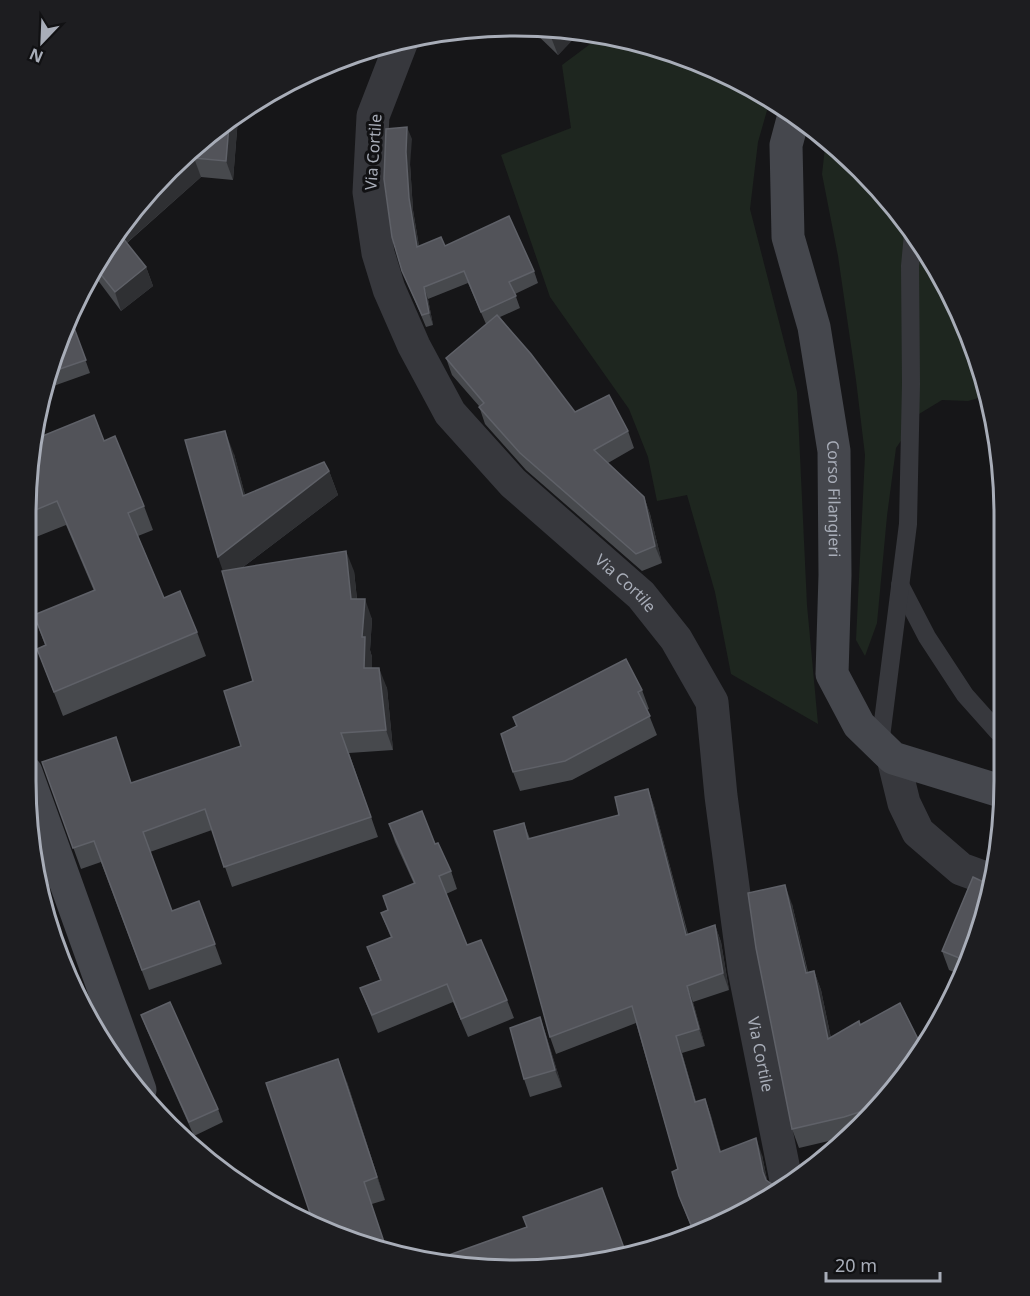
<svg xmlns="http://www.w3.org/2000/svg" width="1030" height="1296" viewBox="0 0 1030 1296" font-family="'Noto Sans',sans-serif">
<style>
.green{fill:#1e261f}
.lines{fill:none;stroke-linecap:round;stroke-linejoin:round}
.lane{stroke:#37383d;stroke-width:18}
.street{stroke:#37383d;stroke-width:33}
.secondary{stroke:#45474d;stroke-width:33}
.wall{fill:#47494d}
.shaded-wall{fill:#2f3033}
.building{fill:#525359;stroke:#5f6168;stroke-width:1.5}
.labels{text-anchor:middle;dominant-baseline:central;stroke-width:6;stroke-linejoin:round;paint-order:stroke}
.street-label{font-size:16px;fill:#a8adb8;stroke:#111113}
.rim{fill:none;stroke:#a8adb8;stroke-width:3}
</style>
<rect width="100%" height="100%" fill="#161618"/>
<g class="green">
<polygon points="601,36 642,42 732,76 770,100 758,142 750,209 797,392 807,605 818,724 731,674 715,592 687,495 657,501 648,457 629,409 550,297 501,155 571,128 562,65"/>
<polygon points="826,139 883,193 939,271 988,388 989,395 968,401 942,400 919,414 896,448 887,516 877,623 865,656 856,640 865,455 856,380 838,256 822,174"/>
</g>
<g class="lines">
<g class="lane">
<polyline points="900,585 927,637 965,695 998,732"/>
<polyline points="880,745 908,524 911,384 910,266 913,234"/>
</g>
<g class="street">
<path id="s1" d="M402,41L373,116L369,192L378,253L389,289L414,346L450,413L513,483L641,595L676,639L712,702L721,796L744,970L787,1185"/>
<polyline points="893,758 904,803 918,832 961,869 994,881"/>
</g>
<g class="secondary">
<path id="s2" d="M794,115L786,145L788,237L814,327L834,451L835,575L832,674L859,725L893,758L997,790"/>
<polyline points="26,772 140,1090"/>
</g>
</g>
<g class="wall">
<polygon points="529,27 547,27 580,32 558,55"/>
<polygon points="238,118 233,180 201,177 127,243 146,267 153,286 121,311 91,271 91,270 147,193"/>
<polygon points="412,139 410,164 413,210 419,246 445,246 534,271 538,283 515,294 520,308 500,317 575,412 628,431 634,448 608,463 644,497 650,514 662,563 642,571 526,470 485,424 479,406 452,375 446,358 488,323 486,324 468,283 428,299 433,325 426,327 407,282 402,271"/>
<polygon points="70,317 90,373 45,389 52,357"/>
<polygon points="104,441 144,506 153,530 138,536 164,598 197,632 206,656 63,716 37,649 45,645 34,615 94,591 66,525 26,541 27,483"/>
<polygon points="234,454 245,495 329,471 338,495 243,567 354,571 357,599 372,619 370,650 372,657 372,668 387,688 393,750 349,753 378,837 232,887 212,830 150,852 172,911 199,901 222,964 149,990 101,862 81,869 42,762 132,783 241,746 253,681 223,571"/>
<polygon points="642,690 649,709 647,710 657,735 572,780 520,791 513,772 516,726 513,717"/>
<polygon points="648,789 654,806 688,934 715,925 721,942 729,990 693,1002 705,1046 682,1053 696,1102 705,1099 711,1116 721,1152 762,1155 767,1180 759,1205 693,1232 679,1196 678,1169 636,1023 556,1054 550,1037 524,823 530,839 619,815"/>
<polygon points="389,824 435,844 451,871 457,889 446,894 467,945 507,1000 514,1018 468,1037 453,1002 378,1033 360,988 380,980 367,947 391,938 381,913 388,911 414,884 395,842"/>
<polygon points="992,886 967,969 963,976 949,970 942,951"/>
<polygon points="792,904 808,972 814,971 821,990 831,1038 860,1025 904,1079 850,1136 799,1148 792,1129"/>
<polygon points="141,1015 218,1109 223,1122 194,1136 146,1028"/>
<polygon points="540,1017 546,1035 562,1087 530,1097 524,1079"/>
<polygon points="347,1082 385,1200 313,1222"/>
</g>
<g class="shaded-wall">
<polygon points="553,28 580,32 558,55 549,32"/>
<polygon points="238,118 233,180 226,161 229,125"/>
<polygon points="407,127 412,139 410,164 413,210 421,259 417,247 409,198 406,152"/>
<polygon points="194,158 201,177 122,247 117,234 132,213"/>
<polygon points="146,267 153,286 121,311 115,292"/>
<polygon points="424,287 428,299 433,325 429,313"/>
<polygon points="225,431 234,454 252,520 243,496"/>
<polygon points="329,471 338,495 226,580 218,557"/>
<polygon points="644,497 650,514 662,563 655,546"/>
<polygon points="346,551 354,571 359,620 351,599"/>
<polygon points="365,599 372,619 370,650 372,657 372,689 364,668 362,637"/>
<polygon points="379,668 387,688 393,750 386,730"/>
<polygon points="648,789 654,806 692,952 686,935"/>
<polygon points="785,885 792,904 812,992 806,973"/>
<polygon points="715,925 721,942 729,990 723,973"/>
<polygon points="814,971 821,990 835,1058 828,1039"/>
<polygon points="687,986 693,1002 705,1046 699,1029"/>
<polygon points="540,1017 546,1035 562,1087 555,1070"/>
<polygon points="676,1036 682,1053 701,1119 695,1102"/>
<polygon points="338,1059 347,1082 385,1200 377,1177"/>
<polygon points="705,1099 711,1116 726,1169 720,1152"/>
<polygon points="756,1138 762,1155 769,1189 763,1172"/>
</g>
<g class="building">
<polygon points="544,27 547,27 553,28 549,32"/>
<polygon points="229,125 226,161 194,158 132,213 147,193"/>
<polygon points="407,127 406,152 409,198 417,247 441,237 445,246 509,216 534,271 509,282 516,296 481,312 464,271 424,287 429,313 422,315 402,271 392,237 384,179 386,129"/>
<polygon points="118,232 146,267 115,292 94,266"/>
<polygon points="497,315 531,354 575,412 609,395 628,431 594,450 644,497 655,546 636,554 520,453 479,407 484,403 446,358"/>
<polygon points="70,317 86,360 48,373 52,357"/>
<polygon points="94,415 104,441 115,436 144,506 128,513 164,598 180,591 197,632 54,692 37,649 46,645 34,615 95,590 57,501 26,514 27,483 35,439"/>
<polygon points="225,431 243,496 324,462 329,471 218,557 185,440"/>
<polygon points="346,551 351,599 365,599 362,637 365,637 364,668 379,668 386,730 341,733 371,817 224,867 205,809 143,832 172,911 199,901 215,944 142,970 94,841 73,848 42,762 116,737 131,783 241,746 224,691 253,681 222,571"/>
<polygon points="626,659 642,690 638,692 650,716 565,761 513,772 501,734 517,726 513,717"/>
<polygon points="648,789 686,935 715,925 723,973 687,986 699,1029 676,1036 695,1102 705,1099 720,1152 756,1138 763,1172 766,1180 773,1185 775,1194 759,1205 694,1232 679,1196 672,1172 678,1169 632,1006 550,1037 494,831 524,823 528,839 619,815 615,797"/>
<polygon points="422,811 435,844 438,843 451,871 439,876 467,945 481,940 507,1000 461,1019 447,984 372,1015 360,988 381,980 367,947 392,937 381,913 388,910 383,896 415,883 389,824"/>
<polygon points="973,877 992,886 969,962 942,951"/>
<polygon points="785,885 806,973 814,971 828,1039 859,1021 860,1025 900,1003 922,1047 904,1079 878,1106 844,1117 792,1129 756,948 748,893"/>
<polygon points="170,1002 218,1109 189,1122 141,1015"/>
<polygon points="540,1017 555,1070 524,1079 510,1028"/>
<polygon points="338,1059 377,1177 364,1182 388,1254 313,1222 266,1083"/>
<polygon points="602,1188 627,1256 515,1270 435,1260 527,1227 523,1217"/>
</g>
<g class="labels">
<g class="street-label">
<text transform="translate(373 152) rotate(-86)">Via Cortile</text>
<text stroke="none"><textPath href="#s2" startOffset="390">Corso Filangieri</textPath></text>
<text stroke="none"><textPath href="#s1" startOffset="639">Via Cortile</textPath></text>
<text stroke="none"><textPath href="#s1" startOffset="1143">Via Cortile</textPath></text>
</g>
</g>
<path d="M0 0H1030V1296H0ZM515 36H515A479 479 0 0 1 994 515V781A479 479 0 0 1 515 1260H515A479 479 0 0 1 36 781V515A479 479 0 0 1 515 36Z" fill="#1d1d20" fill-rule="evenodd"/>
<path class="rim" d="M515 36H515A479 479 0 0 1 994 515V781A479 479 0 0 1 515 1260H515A479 479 0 0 1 36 781V515A479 479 0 0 1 515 36Z"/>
<g transform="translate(42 42) rotate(203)" stroke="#111113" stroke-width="4.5" paint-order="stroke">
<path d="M0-4.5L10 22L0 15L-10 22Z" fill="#a8adb8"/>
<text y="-9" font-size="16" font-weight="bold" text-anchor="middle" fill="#a8adb8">N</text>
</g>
<path d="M826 1272v9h114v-9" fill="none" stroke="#a8adb8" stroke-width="3"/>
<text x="835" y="1272" font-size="18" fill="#a8adb8" stroke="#111113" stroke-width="4.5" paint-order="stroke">20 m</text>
</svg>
